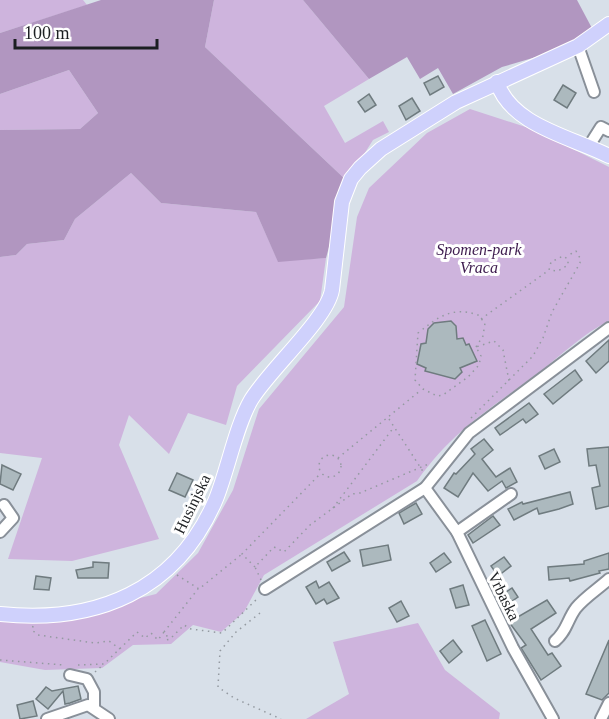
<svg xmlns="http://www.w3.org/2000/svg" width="609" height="719" viewBox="0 0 609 719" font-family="Georgia,serif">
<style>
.green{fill:#ceb4dd}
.forest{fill:#b196c0}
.building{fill:#acb9be;stroke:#6f7b7f;stroke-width:1.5}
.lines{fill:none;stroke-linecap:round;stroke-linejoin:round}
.minor-casing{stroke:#899099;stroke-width:14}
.major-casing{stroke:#fff;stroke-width:16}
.path{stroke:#949aa1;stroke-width:1.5;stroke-dasharray:1.5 4.5;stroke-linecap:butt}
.minor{stroke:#fff;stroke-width:10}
.major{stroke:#cfd1fc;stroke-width:14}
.labels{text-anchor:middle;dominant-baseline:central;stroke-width:6;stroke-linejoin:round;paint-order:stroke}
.park-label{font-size:16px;font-style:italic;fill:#3d1b4e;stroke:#fff}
.street-label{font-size:16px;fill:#1c1f22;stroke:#fff}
</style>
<rect width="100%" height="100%" fill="#d8e0e9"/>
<g class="green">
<polygon points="0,0 83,0 87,5 0,33"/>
<polygon points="214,0 303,0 369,79 324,106 345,143 383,121 389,132 373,140 347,181 205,47"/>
<polygon points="69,70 98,113 80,129 0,130 0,94"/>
<path d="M470,109L535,130L609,167V321C582,334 562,355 538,373C490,409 453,430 417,481L264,575L244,612L221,632L193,625L171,644L133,645L102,668L45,670L0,662V619L108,606L156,594L198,553L233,490L259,409L344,307L357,217L369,188L427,133Z"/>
<polygon points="131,173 161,203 256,212 278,261 326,258 320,301 237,386 226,425 188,413 169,454 129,415 119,445 159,539 72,561 8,559 42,458 0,453 0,257 16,255 27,244 64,240 75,219"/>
<polygon points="418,623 445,670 500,713 499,719 306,719 349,694 333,642"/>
</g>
<g class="forest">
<polygon points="101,0 214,0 205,47 347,181 326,258 278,262 256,212 161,203 131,173 75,219 64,240 27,244 16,255 0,257 0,130 80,129 98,113 69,70 0,94 0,33"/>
<polygon points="303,0 577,0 594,32 553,52 502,67 453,94 438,68 420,79 407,57 369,79"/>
</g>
<g class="building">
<polygon points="438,76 444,87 430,95 424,83"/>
<polygon points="563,85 576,93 567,108 554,100"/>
<polygon points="369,94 376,105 365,112 358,102"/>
<polygon points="412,98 420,111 406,120 399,106"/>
<polygon points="451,321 456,326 457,339 463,338 466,345 469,344 477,361 460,368 462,372 455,379 425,371 426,368 417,364 421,344 426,343 428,329 434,323"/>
<polygon points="609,340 609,361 596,373 586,361"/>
<polygon points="575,370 582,380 553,404 544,394"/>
<polygon points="529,403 538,414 526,423 523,419 500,435 495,428"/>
<polygon points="484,439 493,450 482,459 496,477 510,468 517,482 506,488 502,481 488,491 473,473 458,497 444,488 454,473 456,474 475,454 471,449"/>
<polygon points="609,447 609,506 596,509 592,488 600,486 596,465 589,466 587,449"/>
<polygon points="554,449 560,462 545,469 539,456"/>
<polygon points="2,465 21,474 13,490 0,484"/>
<polygon points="177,473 193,480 185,497 169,490"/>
<polygon points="570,492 573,504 559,509 539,514 537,508 514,520 508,509 522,502 523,504"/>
<polygon points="416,503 422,514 404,524 399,513"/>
<polygon points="493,516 500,525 473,543 468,535"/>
<polygon points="388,545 391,560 363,566 360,550"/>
<polygon points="344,552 350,561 332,571 327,562"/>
<polygon points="444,553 451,562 436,572 430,563"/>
<polygon points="609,553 609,569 599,571 600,573 570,581 569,578 549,580 548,567 584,564 584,561"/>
<polygon points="504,557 511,566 498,576 491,566"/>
<polygon points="93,562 109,563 108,578 78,578 76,570 93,567"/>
<polygon points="36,576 51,578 49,590 34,589"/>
<polygon points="316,581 319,588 329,582 339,598 327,604 324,599 316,604 306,587"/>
<polygon points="463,585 469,605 456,608 450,589"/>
<polygon points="512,588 518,597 502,608 497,598"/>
<polygon points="547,600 556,613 531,629 548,655 552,653 561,666 541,680 521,648 526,645 509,622"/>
<polygon points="401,601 409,616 397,622 389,608"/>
<polygon points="485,620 501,654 487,661 472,626"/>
<polygon points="453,640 462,652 449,663 440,651"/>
<polygon points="609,640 609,693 602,700 586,694"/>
<polygon points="78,686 81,699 70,703 65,704 63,691 48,709 36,699 46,687 52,691"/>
<polygon points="33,701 37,716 20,719 17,705"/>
</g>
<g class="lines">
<g class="minor-casing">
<g id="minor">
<polyline points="578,46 594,92"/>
<polyline points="589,146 601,127 609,131"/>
<polyline points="425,488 457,532 513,648 553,719"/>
<polyline points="0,532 13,518 4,505"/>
<polyline points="457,532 511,494"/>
<polyline points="265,589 425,488 469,433 609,328"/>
<path d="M555,641C567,631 567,620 576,608C585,597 598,589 609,579"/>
<polyline points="70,675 87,679 94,692 94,707"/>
<polyline points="47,719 88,705 109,719"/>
<polyline points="601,719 609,703"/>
</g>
</g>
<g class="major-casing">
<g id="major">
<path d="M497,82C511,126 572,137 609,156"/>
<path d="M0,614C96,624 177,591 216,499C228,469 236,426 251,400C269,370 327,319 332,290L342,202L351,179L360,168L381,149L456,102L578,46L609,24"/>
</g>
</g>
<g class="path">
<polyline points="481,319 549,270 551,262 563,256 568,259 568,265 558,271 549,270"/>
<path d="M476,347L483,336L485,323L478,315C452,306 438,317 418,333L415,380L423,389L437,396L443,395L468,377L479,365L481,356L476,347L494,341L503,350L509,381"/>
<polyline points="471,418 533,356 543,338 552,312 580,263 580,258 576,251 567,256"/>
<polyline points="389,419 424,473"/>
<circle cx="330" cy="466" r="11"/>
<polyline points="338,458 421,390"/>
<polyline points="333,508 394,427"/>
<polyline points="255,567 242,554 321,473"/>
<polyline points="177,575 199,589 242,554"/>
<polyline points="261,580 255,567 274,547 284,552 310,525 352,494 360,493 431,463"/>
<polyline points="260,613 236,632 220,651 218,687 234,698 281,719"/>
<polyline points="33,626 32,630 38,635 95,643 109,641 120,649"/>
<polyline points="164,632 198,589"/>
<polyline points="0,660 64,665"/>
<polyline points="78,665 104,664 137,632 145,638 151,633 158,640 164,632 167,635 166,640 170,639 184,625 191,629 222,633 259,597"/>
<polyline points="95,672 103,665"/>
</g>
<use href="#minor" class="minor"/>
<use href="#major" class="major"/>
</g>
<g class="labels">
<g class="park-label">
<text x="479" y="249">Spomen-park<tspan x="479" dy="18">Vraca</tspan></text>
</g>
<g class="street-label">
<text transform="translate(192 504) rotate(-64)">Husinjska</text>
<text transform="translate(504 596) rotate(64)">Vrbaska</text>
</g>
</g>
<path d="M15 39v9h142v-9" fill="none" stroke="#1c1f22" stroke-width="3"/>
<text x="24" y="39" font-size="18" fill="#1c1f22" stroke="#ffffff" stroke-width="4.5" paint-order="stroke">100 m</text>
</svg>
